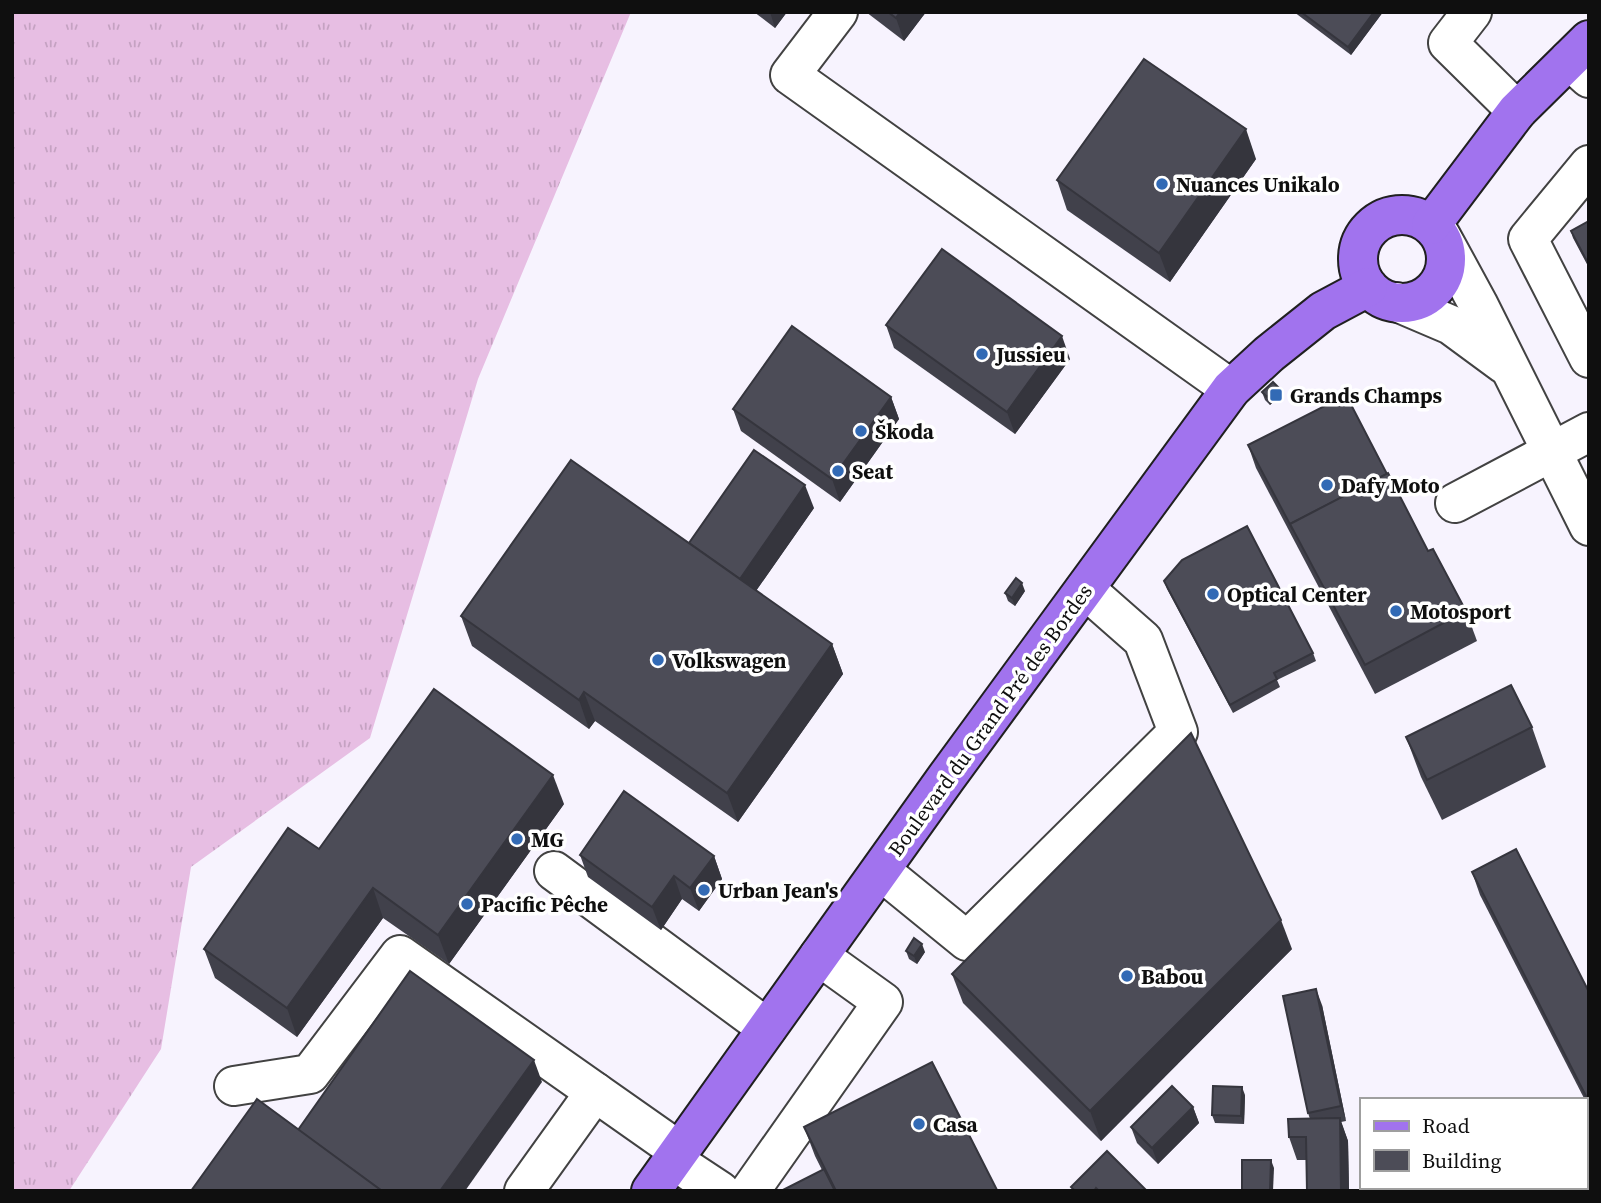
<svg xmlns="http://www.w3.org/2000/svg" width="1601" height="1203" viewBox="0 0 1601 1203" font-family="'Source Serif 4',serif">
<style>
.grass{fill:url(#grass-tufts)}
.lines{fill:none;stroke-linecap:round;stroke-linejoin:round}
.minor-casing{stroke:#424242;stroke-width:42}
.major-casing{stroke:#202020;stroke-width:42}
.minor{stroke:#fff;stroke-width:38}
.major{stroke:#a173ee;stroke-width:38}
.wall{fill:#41414b}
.shaded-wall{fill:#35353d}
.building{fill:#4c4c57;stroke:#35353d;stroke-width:2}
.poi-dot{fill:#326ab5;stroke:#fff;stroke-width:2.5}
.labels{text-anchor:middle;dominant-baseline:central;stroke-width:7;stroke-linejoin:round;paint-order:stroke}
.poi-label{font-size:21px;font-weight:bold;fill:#0f0f0f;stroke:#fff;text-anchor:start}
.street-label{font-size:21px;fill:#0f0f0f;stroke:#fff}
</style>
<defs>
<pattern id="grass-tufts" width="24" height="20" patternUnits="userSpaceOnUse" patternTransform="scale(1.75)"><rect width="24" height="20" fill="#e7bee3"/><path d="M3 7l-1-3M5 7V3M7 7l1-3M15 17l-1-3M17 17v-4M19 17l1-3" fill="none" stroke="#c5a2c2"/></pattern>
</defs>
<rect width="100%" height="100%" fill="#f7f3fe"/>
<polygon class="grass" points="12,12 631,12 478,379 370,738 191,867 161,1049 69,1191 12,1191"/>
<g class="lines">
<g class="minor-casing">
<g id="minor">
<polyline points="838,12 790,75 1231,389"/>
<polyline points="1472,12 1448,43 1517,111"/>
<polyline points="1569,60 1589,78"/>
<polyline points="1589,165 1528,239 1589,358"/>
<polyline points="1441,236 1478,304 1589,526"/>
<polyline points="1397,302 1451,325 1504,364"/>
<polyline points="1455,503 1589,432"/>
<polyline points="554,871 767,1028"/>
<polyline points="881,871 967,941 1178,732 1143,640 1085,589"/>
<polyline points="234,1086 310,1074 400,955 679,1151"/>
<polyline points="673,1160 720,1191"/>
<polyline points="524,1191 595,1092"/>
<polyline points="750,1191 883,1002 819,956"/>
</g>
</g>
<g class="major-casing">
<g id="major">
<circle cx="1402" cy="259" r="44"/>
<polyline points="1431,225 1517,111 1589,40"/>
<polyline points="651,1191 946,778 1231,389 1269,354 1323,311 1368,287"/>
</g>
</g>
<use href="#minor" class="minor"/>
<use href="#major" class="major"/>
</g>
<g class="wall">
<polygon points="754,12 787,12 775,28"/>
<polygon points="866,12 926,12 904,41"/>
<polygon points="1294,12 1383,12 1351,55"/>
<polygon points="1256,159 1170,282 1067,210 1057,180"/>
<polygon points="1589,221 1589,268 1573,238 1571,231"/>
<polygon points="886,325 1070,359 1015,434 894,348"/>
<polygon points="1278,387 1280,395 1270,405 1265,400 1262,392"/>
<polygon points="891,397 899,419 840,502 741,431 733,409"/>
<polygon points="1248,445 1428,551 1466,611 1477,641 1375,694 1256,468"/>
<polygon points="814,508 756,591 832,644 843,674 738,822 595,721 589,729 472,646 461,616 689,543"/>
<polygon points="1164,581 1313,653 1316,661 1277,680 1280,687 1233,713 1167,589"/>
<polygon points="1025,591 1015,606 1008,601 1005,593"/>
<polygon points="1532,727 1546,767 1442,820 1421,777 1406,737"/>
<polygon points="564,804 449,964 383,918 297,1037 215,978 204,949"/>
<polygon points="580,855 714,856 722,879 699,911 682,899 661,930 588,877"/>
<polygon points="1472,872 1589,992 1589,1108 1480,895"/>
<polygon points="1292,949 1101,1141 963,1003 952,974"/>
<polygon points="906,951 925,952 917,964 909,959"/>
<polygon points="1322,1005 1346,1121 1341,1122 1348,1141 1349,1191 1307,1191 1307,1160 1297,1160 1289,1137 1310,1119 1308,1113"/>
<polygon points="932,1062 997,1191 781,1191 822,1170 815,1156 804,1127"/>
<polygon points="1245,1095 1244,1124 1215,1123 1212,1115"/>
<polygon points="1193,1107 1199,1123 1158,1164 1137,1143 1131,1127"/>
</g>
<g class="shaded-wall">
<polygon points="770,12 787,12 775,28"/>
<polygon points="900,12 926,12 904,41 896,18"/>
<polygon points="1374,12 1383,12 1351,55 1348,47"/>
<polygon points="1246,129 1256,159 1170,282 1159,253"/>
<polygon points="1062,336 1070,359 1015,434 1007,412"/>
<polygon points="1278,387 1280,395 1270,405 1267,397"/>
<polygon points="891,397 899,419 840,502 832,479"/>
<polygon points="805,485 814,508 746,605 738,582"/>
<polygon points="1022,583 1025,591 1015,606 1012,598"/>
<polygon points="832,644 843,674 738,822 727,793"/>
<polygon points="584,692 595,721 589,729 579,700"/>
<polygon points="553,775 564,804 449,964 438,935"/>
<polygon points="714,856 722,879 699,911 690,888"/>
<polygon points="674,876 682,899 661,930 652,907"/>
<polygon points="373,888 383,918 297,1037 287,1008"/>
<polygon points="1281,920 1292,949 1101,1141 1090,1111"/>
<polygon points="922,944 925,952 917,964 914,956"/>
<polygon points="1316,989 1322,1005 1346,1121 1341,1106"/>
<polygon points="534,1060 542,1082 465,1191 440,1191"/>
<polygon points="1242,1087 1245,1095 1244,1124 1241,1116"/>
<polygon points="1193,1107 1199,1123 1158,1164 1152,1148"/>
<polygon points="1340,1118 1348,1141 1349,1191 1341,1191"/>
<polygon points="1271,1160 1274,1168 1273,1191 1271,1191"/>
</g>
<g class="building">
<polygon points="888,12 900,12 896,18"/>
<polygon points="1301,12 1374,12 1348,47"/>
<polygon points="1144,59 1246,129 1159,253 1057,180"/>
<polygon points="1589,221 1589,265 1571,231"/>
<polygon points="942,249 1062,336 1007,412 886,325"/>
<polygon points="792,326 891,397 832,479 733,409"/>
<polygon points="1273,382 1278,387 1267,397 1262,392"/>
<polygon points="1346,395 1387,474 1290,524 1293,530 1248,445"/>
<polygon points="754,450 805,485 740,579 689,543"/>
<polygon points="571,460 832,644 727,793 584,692 579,700 461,616"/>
<polygon points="1388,473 1428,551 1433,549 1466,611 1365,665 1290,524"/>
<polygon points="1247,526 1313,653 1274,673 1277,679 1230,705 1164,581 1182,560"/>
<polygon points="1016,578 1022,583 1012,598 1005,593"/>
<polygon points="1511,685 1532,727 1427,780 1406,737"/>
<polygon points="434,689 553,775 438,935 373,888 287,1008 204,949 288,828 319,849"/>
<polygon points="1191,733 1281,920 1090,1111 952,974"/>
<polygon points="624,791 714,856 690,888 674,876 652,907 580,855"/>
<polygon points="1516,849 1589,992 1589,1102 1472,872"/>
<polygon points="914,938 922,944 914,956 906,951"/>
<polygon points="410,971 534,1060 440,1191 382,1191 298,1130"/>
<polygon points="1316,989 1341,1106 1308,1113 1283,996"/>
<polygon points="932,1062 997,1190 836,1191 804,1127"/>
<polygon points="1172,1086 1193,1107 1152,1148 1131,1127"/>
<polygon points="1213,1086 1242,1087 1241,1116 1212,1115"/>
<polygon points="257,1099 382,1191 191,1191"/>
<polygon points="1340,1118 1341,1191 1307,1191 1306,1137 1289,1137 1288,1119"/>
<polygon points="1107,1151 1147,1191 1099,1191 1096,1188 1094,1191 1075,1191 1071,1187"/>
<polygon points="1242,1160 1271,1160 1270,1190 1242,1190"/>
<polygon points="824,1169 835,1191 781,1191"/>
</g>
<g class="poi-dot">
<circle cx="1162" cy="184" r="7"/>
<circle cx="982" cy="354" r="7"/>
<rect x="1269" y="388" width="14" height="14" rx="3.5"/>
<circle cx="861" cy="431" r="7"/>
<circle cx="838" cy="471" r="7"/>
<circle cx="1327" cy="485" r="7"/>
<circle cx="1213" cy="594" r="7"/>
<circle cx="1396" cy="611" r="7"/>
<circle cx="658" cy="660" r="7"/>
<circle cx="517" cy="839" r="7"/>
<circle cx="704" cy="890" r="7"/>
<circle cx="467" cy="904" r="7"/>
<circle cx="1127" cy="976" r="7"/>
<circle cx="919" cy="1124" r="7"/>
</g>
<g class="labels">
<g class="poi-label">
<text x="1176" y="184">Nuances Unikalo</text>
<text x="996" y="354">Jussieu</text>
<text x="1290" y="395">Grands Champs</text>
<text x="875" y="431">Škoda</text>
<text x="852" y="471">Seat</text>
<text x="1341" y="485">Dafy Moto</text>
<text x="1227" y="594">Optical Center</text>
<text x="1410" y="611">Motosport</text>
<text x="672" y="660">Volkswagen</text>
<text x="531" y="839">MG</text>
<text x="718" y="890">Urban Jean's</text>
<text x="481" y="904">Pacific Pêche</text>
<text x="1141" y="976">Babou</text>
<text x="933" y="1124">Casa</text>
</g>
<g class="street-label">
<text transform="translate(990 720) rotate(-54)">Boulevard du Grand Pré des Bordes</text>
</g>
</g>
<rect width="1601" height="1203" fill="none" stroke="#0f0f0f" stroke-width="28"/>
<rect x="1360" y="1098" width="228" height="91" fill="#ffffff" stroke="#9f9f9f" stroke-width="2"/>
<rect x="1374" y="1121" width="35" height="10" fill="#a173ee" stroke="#9f9f9f" stroke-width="2"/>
<text x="1422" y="1133" font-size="21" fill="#0f0f0f">Road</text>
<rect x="1374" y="1150" width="35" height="21" fill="#4c4c57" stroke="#9f9f9f" stroke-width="2"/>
<text x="1422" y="1168" font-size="21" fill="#0f0f0f">Building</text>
</svg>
